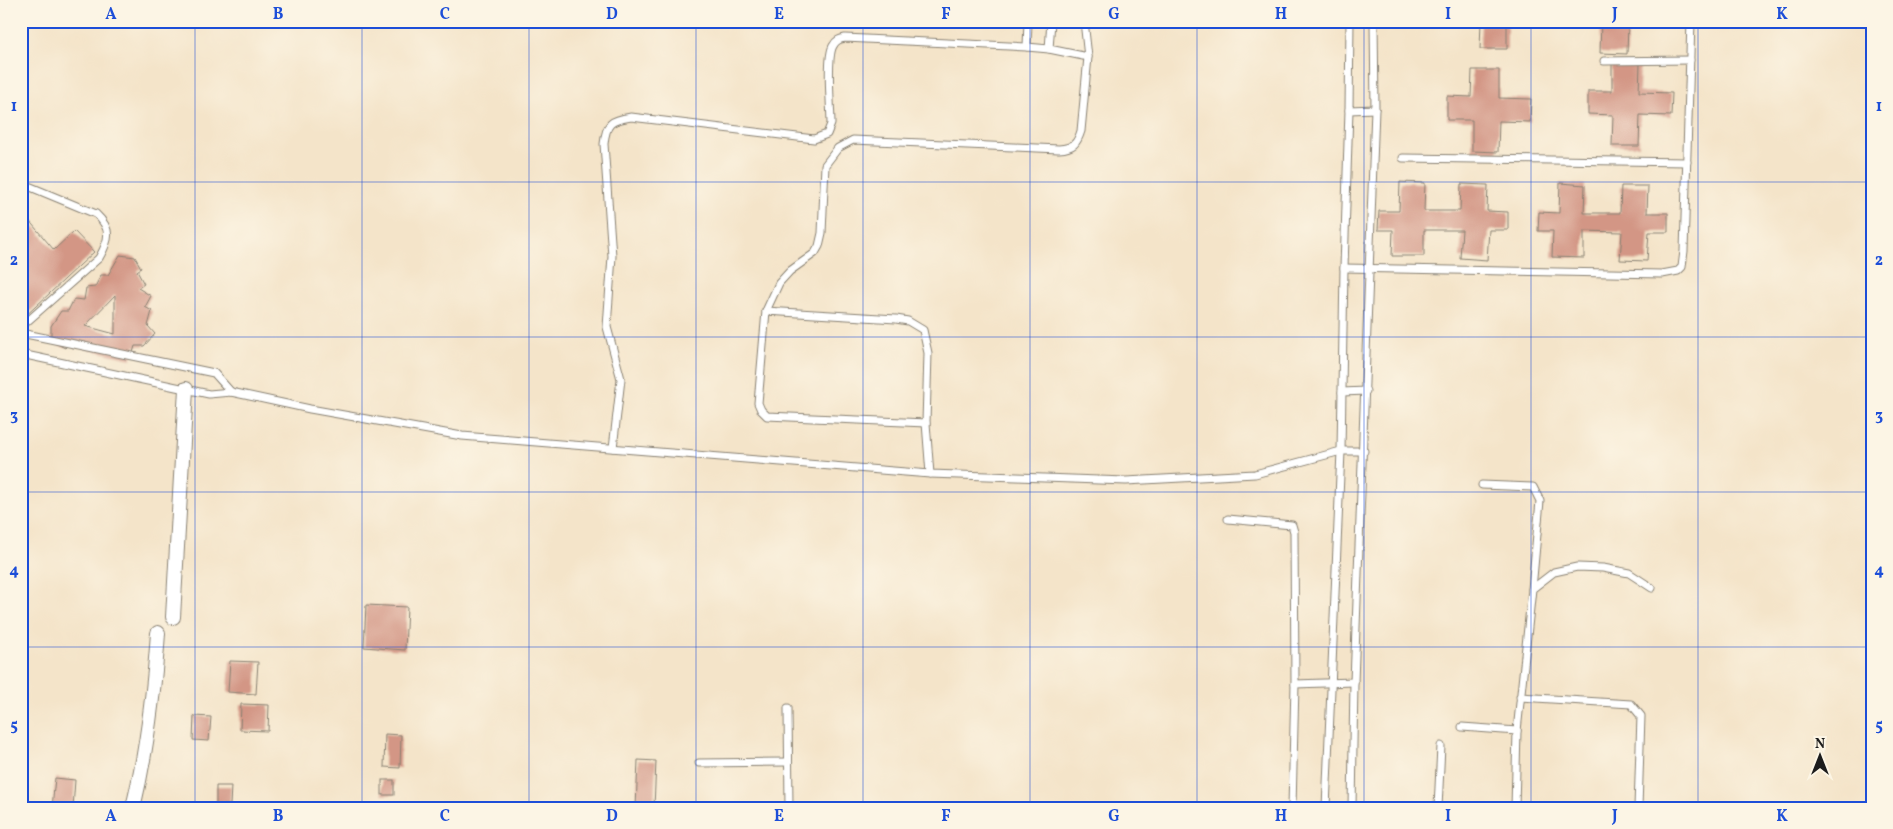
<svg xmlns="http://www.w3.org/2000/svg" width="1893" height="829" viewBox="0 0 1893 829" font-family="Vollkorn,serif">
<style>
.building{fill:#d39685;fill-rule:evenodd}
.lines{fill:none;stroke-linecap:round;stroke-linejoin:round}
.service-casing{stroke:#888072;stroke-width:9}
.minor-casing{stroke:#888072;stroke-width:16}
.service{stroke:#fff;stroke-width:7}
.minor{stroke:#fff;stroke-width:14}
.grid{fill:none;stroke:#1d4ed8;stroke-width:1;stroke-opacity:0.55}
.neatline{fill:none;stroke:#1d4ed8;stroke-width:2}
.grid-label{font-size:16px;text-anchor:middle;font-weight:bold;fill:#1d4ed8}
</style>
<rect width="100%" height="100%" fill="#fcf5e5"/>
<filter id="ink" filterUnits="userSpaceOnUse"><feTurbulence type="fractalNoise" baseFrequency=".02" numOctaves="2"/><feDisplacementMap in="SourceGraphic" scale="10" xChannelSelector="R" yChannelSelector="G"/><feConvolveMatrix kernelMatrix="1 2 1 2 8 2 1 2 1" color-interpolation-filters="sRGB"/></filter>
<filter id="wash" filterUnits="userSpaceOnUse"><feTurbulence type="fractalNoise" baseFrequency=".0096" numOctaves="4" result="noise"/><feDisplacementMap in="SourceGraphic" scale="20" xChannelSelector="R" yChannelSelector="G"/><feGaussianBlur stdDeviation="1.12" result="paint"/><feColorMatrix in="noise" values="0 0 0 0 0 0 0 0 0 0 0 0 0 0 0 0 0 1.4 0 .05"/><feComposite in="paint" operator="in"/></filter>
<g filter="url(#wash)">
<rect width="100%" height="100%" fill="#f4e4c9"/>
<g id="blocks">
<g class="building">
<polygon points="1481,21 1507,21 1507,49 1480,49"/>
<polygon points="1601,21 1659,21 1659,24 1628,23 1627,54 1600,53"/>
<polygon points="1612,64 1640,64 1639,92 1672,93 1671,116 1640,115 1639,146 1612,146 1613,115 1588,114 1588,91 1612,91"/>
<polygon points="1472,70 1499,70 1499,98 1531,99 1530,122 1499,121 1498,152 1472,151 1472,120 1447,120 1447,96 1471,97"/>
<polygon points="1400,182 1425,183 1424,211 1460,211 1461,184 1488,185 1487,211 1508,212 1508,230 1489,230 1487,260 1460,258 1462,230 1424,230 1424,256 1392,256 1393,230 1378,230 1379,211 1399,211"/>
<polygon points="1560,183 1585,185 1584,213 1620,213 1621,186 1648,186 1647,213 1668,213 1668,232 1649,232 1647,261 1620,260 1622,232 1584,231 1584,258 1552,257 1553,231 1538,231 1539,212 1559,213"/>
<polygon points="21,211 54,250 74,231 94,252 21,320"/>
<path d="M120,255L135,257L141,268L137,271L144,284L138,288L151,296L145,307L152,311L148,326L155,334L144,346H135L131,359L68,345L65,348L51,341V326L61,311H68L74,299L84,300L86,288L95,287L101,275H108ZM115,295V334L85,326Z"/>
<polygon points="366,605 407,607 405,650 364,647"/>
<polygon points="230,661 258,662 256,694 228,692"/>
<polygon points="241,704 269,705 268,731 240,730"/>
<polygon points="194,716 211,717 209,741 193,740"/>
<polygon points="385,734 401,735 400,768 384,767"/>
<polygon points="638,760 656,761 654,808 636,808"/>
<polygon points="55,778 75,780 73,808 52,808"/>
<rect x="382" y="780" width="12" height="15"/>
<polygon points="216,786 231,786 230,805 216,805"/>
<rect x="700" y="805" width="21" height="3"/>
</g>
</g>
</g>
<g filter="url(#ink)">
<use href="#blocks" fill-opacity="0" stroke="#888072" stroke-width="1"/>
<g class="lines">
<g class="service-casing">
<g id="service">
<polyline points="1027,47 1028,21"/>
<polyline points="1049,49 1051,21"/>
<polyline points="1604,61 1690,60"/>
<polyline points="1349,110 1375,109"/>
<polyline points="1403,158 1687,162"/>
<path d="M21,183L96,214C112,229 110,239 99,258L21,327"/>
<polyline points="1344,268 1662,274 1678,271 1682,267 1684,251 1691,21"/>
<polyline points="766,311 896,319 908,321 923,330 928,353 926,423 930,474"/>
<polyline points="21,333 214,373 231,392"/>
<polyline points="21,354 209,394 231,392 310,409 462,436 930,474 1126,481 1255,474 1341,451 1364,451"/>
<polyline points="1342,392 1366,391"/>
<path d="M926,423L767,416L761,410L758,403L766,311L779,283L790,271L815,253L819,246L822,233L825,165L838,148L853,140L1059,149C1073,148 1077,144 1081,131L1088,57L1084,21"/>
<path d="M613,448L621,379L607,327L612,256L604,144C606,123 611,120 631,117L814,139L827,134L831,124C831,108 826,58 833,46C836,40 840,39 845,38L1027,47L1049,49L1088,57"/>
<polyline points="1482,485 1533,487 1540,501 1532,589"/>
<polyline points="1228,519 1292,525 1294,532 1295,684 1354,682"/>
<polyline points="1520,697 1631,704 1641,716 1638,808"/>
<polyline points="788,708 789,808"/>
<polyline points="1462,727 1517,731"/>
<polyline points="699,763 788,762"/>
<polyline points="1292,808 1295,684"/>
<polyline points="1326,808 1341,451 1344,268 1349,110 1350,21"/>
<polyline points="1352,808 1354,682 1375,109 1374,21"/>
<polyline points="1438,808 1441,746"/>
<polyline points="1515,808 1517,731 1532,589 1554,572 1577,567 1603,568 1629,573 1652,588"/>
</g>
</g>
<g class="minor-casing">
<g id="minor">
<polyline points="173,617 186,389"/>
<path d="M133,808C147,750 154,692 158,633"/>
</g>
</g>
<use href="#service" class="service"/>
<use href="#minor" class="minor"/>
</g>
</g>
<path class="grid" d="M195,21V808M362,21V808M529,21V808M696,21V808M863,21V808M1030,21V808M1197,21V808M1364,21V808M1531,21V808M1698,21V808M21,182H1872M21,337H1872M21,492H1872M21,647H1872"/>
<rect width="1893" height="829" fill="none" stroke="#fcf5e5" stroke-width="55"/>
<g transform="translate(1820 756)" stroke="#fcf5e5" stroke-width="4" paint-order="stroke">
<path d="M0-4L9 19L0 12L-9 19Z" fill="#1c1c1c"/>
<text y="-8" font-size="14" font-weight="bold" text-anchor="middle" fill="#1c1c1c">N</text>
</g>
<rect x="28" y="28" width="1838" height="774" class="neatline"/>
<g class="grid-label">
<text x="111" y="19">A</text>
<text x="278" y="19">B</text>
<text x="445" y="19">C</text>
<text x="612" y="19">D</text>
<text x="779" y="19">E</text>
<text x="946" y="19">F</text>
<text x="1114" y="19">G</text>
<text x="1281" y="19">H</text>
<text x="1448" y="19">I</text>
<text x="1615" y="19">J</text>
<text x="1782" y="19">K</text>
<text x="14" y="111">1</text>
<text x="1879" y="111">1</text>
<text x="14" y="265">2</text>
<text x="1879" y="265">2</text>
<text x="14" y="420">3</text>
<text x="1879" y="420">3</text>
<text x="14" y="575">4</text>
<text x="1879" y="575">4</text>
<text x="14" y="730">5</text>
<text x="1879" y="730">5</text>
<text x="111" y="821">A</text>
<text x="278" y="821">B</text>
<text x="445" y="821">C</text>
<text x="612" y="821">D</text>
<text x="779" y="821">E</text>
<text x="946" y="821">F</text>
<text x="1114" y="821">G</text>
<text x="1281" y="821">H</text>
<text x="1448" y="821">I</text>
<text x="1615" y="821">J</text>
<text x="1782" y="821">K</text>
</g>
</svg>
